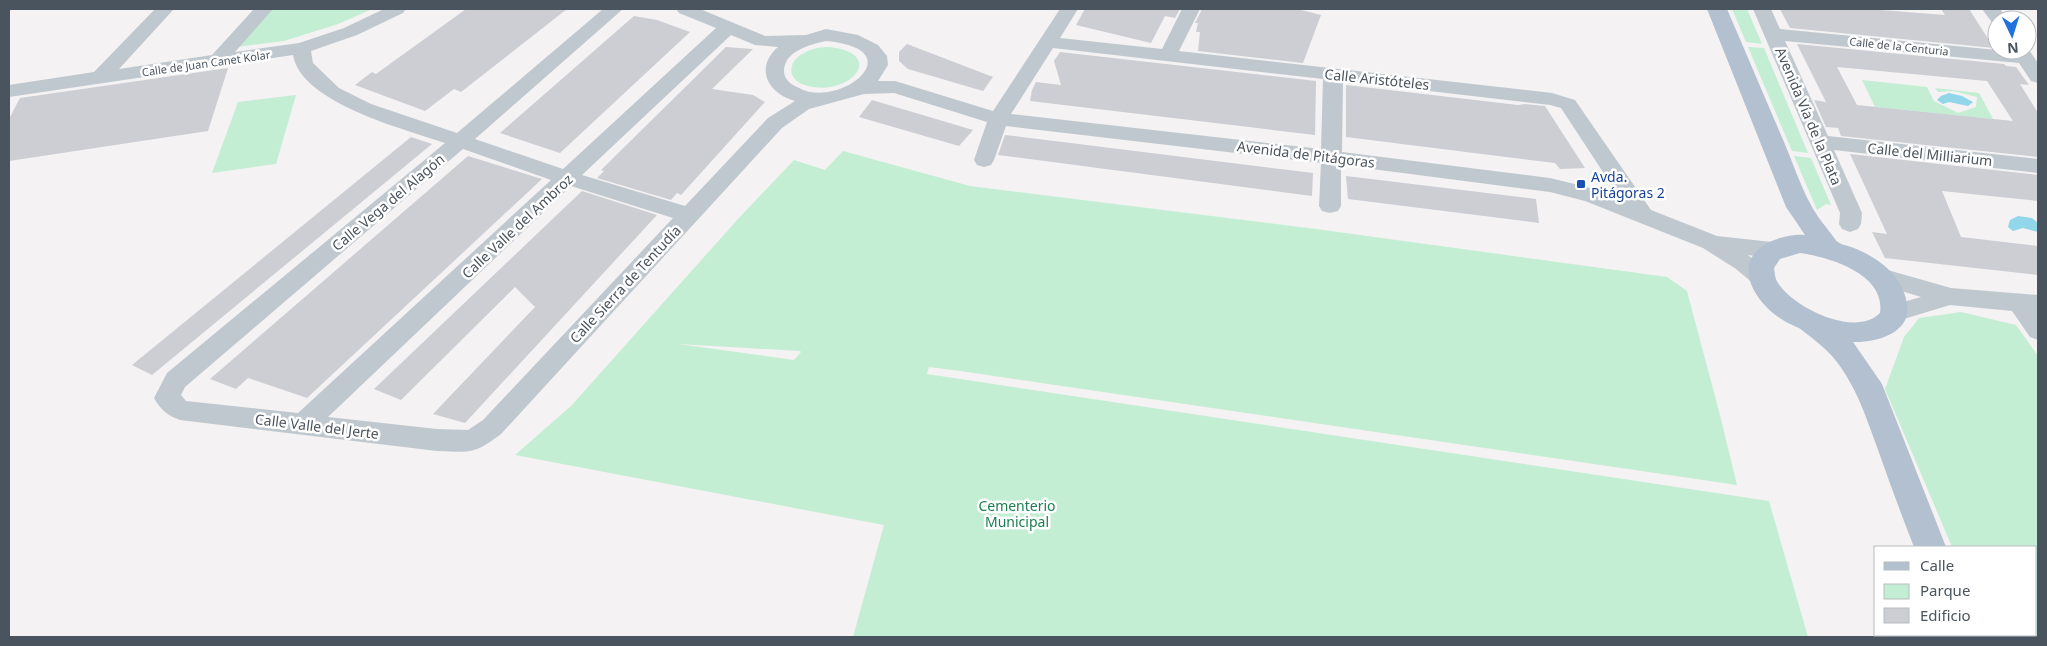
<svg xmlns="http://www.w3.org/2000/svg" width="2047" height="646" viewBox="0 0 2047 646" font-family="'Noto Sans',sans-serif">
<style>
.green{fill:#c3eed4;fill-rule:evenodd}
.water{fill:#92d6e9}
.building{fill:#ccced4;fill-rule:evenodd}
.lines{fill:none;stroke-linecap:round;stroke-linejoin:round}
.street{fill:#c0c8cf;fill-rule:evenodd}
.primary{fill:#b3c0cf;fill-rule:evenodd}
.transit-dot{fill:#1a4fb4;stroke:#fff;stroke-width:2}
.labels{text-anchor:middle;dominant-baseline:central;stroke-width:5;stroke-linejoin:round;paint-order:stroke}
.far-street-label{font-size:11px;fill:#4a545e;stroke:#fff}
.street-label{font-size:14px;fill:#4a545e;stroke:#fff}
.transit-label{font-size:14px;fill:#164399;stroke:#fff;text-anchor:start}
.park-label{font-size:14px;fill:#1b7f4f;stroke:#fff}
</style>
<rect width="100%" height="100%" fill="#f4f2f2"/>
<g class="green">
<polygon points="269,9 372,9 338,24 284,41 237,47"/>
<polygon points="1732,9 1747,9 1762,44 1746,42"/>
<path d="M830,47C890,55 846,99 805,85C786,79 788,61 804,53C812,48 821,47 830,47Z"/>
<polygon points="1748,47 1764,48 1808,153 1792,151"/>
<polygon points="1862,80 1927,87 1934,101 1958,113 1976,107 1977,97 1953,91 1938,92 1935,88 1979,93 1993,119 1875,107"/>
<polygon points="296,95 276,164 212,173 238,102"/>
<path d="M843,151L970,186L1316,229L1667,277L1687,291L1721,419L1737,485L960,371L929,367L927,374L1769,501L1808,637H853L884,525L515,455L571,406L738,219L794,160L825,170ZM678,344L800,351L801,352L794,360Z"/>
<polygon points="1794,156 1811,158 1831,205 1826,204 1817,210"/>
<polygon points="1961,312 2016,325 2038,356 2038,637 1990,637 1989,635 2036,635 2036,547 1952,547 1885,389 1904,337 1919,318"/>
</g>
<g class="water">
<polygon points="1949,93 1962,96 1973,102 1968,106 1949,102 1943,104 1937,100 1941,96"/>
<polygon points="2018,216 2032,218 2038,223 2038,232 2023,228 2013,231 2008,227 2010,220"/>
</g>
<g class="building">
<polygon points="466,9 567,9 461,92 454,89 425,111 355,85 372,72 376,74"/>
<polygon points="1085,9 1180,9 1175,18 1165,16 1151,43 1076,25"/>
<polygon points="1202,9 1297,9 1321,15 1303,63 1198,51 1200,32 1196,32 1198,23 1195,23"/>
<polygon points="1780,9 1868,9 1945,15 1941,9 1969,9 1994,48 1790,28"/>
<polygon points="634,16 657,20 690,32 560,153 500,133"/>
<polygon points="907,44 993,77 983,91 908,69 899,61 899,52"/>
<path d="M1797,44L2004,64L2006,66L2016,67L2029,85L2020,84L2038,113V157L1841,136L1838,128L1826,127L1814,100L1826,102ZM1837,67L1987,81L2013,121L1857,105Z"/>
<polygon points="726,47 753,49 712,89 753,95 765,102 681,195 677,193 671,200 597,178 604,171 601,170"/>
<polygon points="1060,52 1316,81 1315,135 1030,101 1032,90 1036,82 1061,85 1054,61"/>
<polygon points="228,68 208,131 9,161 9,119 20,98"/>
<polygon points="1346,85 1518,105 1525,104 1545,106 1585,168 1560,169 1555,163 1346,137"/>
<polygon points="872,100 973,130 959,146 859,117"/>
<polygon points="1005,135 1313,173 1312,196 998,155"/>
<polygon points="411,137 432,144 152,375 132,365"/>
<polygon points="1850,154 2038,175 2038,201 1942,191 1961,237 2038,246 2038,275 1885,258 1872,232 1887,234"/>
<polygon points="468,156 542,179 307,398 248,378 236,389 210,379"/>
<polygon points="1346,176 1536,199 1539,223 1348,199"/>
<polygon points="582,191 657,215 465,423 433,414 535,307 515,287 401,400 374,389"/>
</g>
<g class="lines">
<g class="street">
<path d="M155,9H174L119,69L212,55L254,9H273L235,52L299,43L344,28L384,9H406L403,13L357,35L311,51L313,63L339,88L371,104L457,133L603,9H623L475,139L563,169L716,28L679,13L676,9H700L765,36L806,35L826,29L858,35L878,45L887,56L888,65L878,81H895L993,111L1060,9H1078L1060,38L1162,49L1182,9H1200L1179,51L1552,93L1575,100L1651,210L1717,236L1772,242L1780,244L1783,250L1780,256L1772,258L1748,255L1771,273L1774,279L1771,285L1763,287L1755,285L1736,269L1703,248L1585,201L1550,192L1341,165V206L1338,211L1330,213L1322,211L1319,206L1321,163L1006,126L994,160L991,165L984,167L977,165L974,160L987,122L894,93L864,94L809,109L782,128L501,434C473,455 471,452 437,451L180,420C168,416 160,409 154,398L167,373L445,143C404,129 301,103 293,55L9,97V85L94,72ZM731,35L755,45L778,47C754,68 768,94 795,101L768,118L685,206L582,175ZM826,41C915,49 840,110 799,88C792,85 785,81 784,72C784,51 809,45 826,41ZM1053,48L1323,79L1321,149L1011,114ZM1343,81L1550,105L1561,108L1620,198L1599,190L1550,178L1342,152ZM463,149L551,180L298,413L186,401L181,395L185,387ZM571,186L673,218L483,420L468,430L437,429L328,417Z"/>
<polygon points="1753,9 1771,9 1780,29 1997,50 2027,50 2027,47 2038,63 2038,83 2031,81 2019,63 1785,41 1828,136 2038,159 2038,173 1834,150 1862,213 1861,224 1858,229 1850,232 1842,229 1839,224 1840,213"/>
<polygon points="1982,9 2000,9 2008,20 1997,20 1997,25 1993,24"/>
<polygon points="1877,267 1951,288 2038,295 2038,340 2030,337 2012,311 1950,305 1894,322 1886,319 1882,313 1886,307 1921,297 1869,281 1866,275 1869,269"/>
</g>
<g class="primary">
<path d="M1707,9H1727C1746,53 1765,98 1784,142C1793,163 1800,185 1811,205C1817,217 1827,228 1835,239C1838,244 1845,245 1851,247C1876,256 1903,275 1907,304C1912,333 1876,343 1853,342L1882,384L1946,547H1914C1901,514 1889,481 1877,447C1865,414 1855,383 1832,356C1824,347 1812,338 1803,331C1799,327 1791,325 1786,322C1770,313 1752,295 1749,276C1743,247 1782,233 1805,235L1786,207ZM1800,253C1829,257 1886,274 1880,313C1855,338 1794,308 1778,283C1775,279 1775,274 1774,268L1780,259Z"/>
<rect x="1947" y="635" width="34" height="2"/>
</g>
</g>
<rect class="transit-dot" x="1576" y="179" width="10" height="10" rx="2.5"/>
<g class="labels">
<g class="far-street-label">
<text transform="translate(1899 46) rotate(6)">Calle de la Centuria</text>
<text transform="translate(206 63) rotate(-8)">Calle de Juan Canet Kolar</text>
</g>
<g class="street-label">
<text transform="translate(1377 79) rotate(6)">Calle Aristóteles</text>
<text transform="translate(1809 116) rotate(67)">Avenida Vía de la Plata</text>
<text transform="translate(1306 154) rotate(7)">Avenida de Pitágoras</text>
<text transform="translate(1930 154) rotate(6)">Calle del Milliarium</text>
<text transform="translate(388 202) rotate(-40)">Calle Vega del Alagón</text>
<text transform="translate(517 226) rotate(-43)">Calle Valle del Ambroz</text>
<text transform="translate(625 284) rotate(-47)">Calle Sierra de Tentudía</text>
<text transform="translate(317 426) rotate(7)">Calle Valle del Jerte</text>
</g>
<g class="transit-label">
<text x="1591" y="176">Avda.<tspan x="1591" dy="16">Pitágoras 2</tspan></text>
</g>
<g class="park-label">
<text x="1017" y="505">Cementerio<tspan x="1017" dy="16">Municipal</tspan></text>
</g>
</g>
<rect width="2047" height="646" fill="none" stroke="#4a545e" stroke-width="20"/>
<rect x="1874" y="546" width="162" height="90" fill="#ffffff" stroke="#b7bbbf"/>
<rect x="1884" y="562" width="25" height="8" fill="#b3c0cf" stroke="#b7bbbf"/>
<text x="1920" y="571" font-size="15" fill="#4a545e">Calle</text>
<rect x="1884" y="584" width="25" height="15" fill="#c3eed4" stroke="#b7bbbf"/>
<text x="1920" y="596" font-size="15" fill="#4a545e">Parque</text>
<rect x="1884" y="608" width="25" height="15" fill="#ccced4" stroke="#b7bbbf"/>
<text x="1920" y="621" font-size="15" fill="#4a545e">Edificio</text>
<g transform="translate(2012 35) rotate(176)"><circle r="24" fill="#ffffff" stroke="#b7bbbf"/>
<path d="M0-4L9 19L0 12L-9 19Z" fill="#2171de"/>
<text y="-8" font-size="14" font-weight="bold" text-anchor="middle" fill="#4a545e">N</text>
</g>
</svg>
